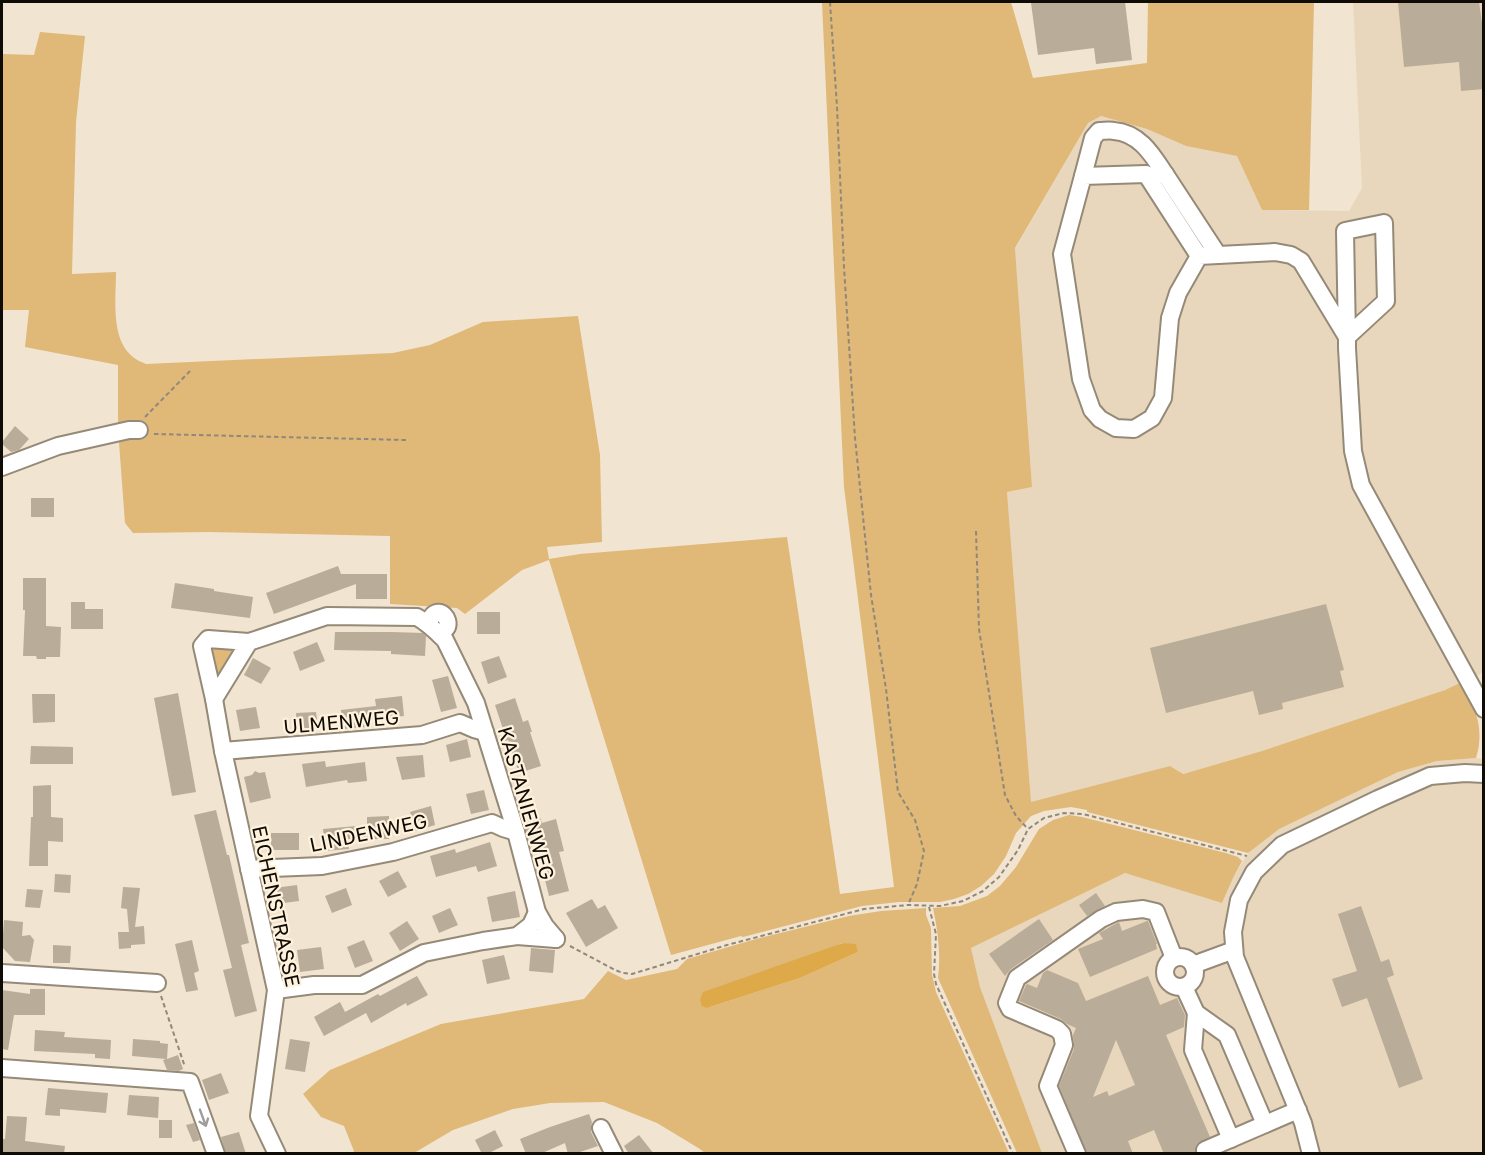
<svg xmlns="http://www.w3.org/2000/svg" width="1485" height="1155" viewBox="0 0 1485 1155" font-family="'Golos Text',sans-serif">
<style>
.built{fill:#e8d7bc}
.green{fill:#e0b877;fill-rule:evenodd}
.water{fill:#dea949}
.building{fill:#b9ac99;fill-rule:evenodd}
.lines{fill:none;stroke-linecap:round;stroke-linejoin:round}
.minor-casing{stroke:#958977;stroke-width:20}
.path{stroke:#91887a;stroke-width:2;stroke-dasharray:4.5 3;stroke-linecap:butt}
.minor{stroke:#fff;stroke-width:16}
.oneway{stroke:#9f9d9b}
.labels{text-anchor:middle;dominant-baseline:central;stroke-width:4.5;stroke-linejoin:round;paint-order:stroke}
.street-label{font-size:20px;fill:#0f0b05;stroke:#fff2dd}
</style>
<rect width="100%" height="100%" fill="#f1e4d0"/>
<g class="built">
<polygon points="1353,2 1483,2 1484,670 1479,675 1445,690 1262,751 1182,774 1170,766 1031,803 1007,492 1032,487 1015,249 1088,123 1101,116 1147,129 1186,146 1237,156 1262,210 1349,211 1362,188"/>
<polygon points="1476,758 1483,759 1483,1153 1042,1153 980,987 971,948 1125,873 1222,903 1233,878 1246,856 1253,848 1279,829 1398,772 1437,761"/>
</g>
<g class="green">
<path d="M822,2H1011L1033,78L1147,63L1148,2H1314L1309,210H1262L1237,156L1186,146L1147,129L1101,116L1088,123L1015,248L1032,487L1007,492L1031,802L1170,766L1183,774L1262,751L1445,690L1462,682C1475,708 1485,728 1476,758L1437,761L1398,772L1279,829L1248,853L1087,812V810L1071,807L1044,811L1031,816L1016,833L1006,856L994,874L981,886L968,894L954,899L940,902H899L862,906L743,937L741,936L671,955L549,560L522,570L465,614L457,608L390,604V536L209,532L133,533L125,523L118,429V365L25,347L29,310H2V54L34,55L40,32L85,36L76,122L72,274L116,272C116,297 110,339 133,357C136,360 142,362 146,364L393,353L430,345L483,322L578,316L600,455L602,542L547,547L549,559L580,554L787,537L840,894L894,887L844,487Z"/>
<polygon points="211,646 238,648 217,682"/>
<path d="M1069,815L1082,817L1226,853L1238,857L1242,861L1233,878L1222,903L1125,873L971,948L980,987L1042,1153H1017L938,978C941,954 938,931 933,908L960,906L987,896L1000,886L1016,867L1039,829L1053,820Z"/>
<path d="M926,908V915L931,928L932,975L936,992L1009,1153H705L700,1149L657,1123L604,1102L550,1103L513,1109L453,1130L414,1153H353L354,1151L344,1126L321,1117L303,1094L330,1070L441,1024L584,999L608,971L626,980L677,969L687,959L756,939L849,916L881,911ZM842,943L856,945L858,952L800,978L707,1008Z"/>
</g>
<polygon class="water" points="843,943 856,944 858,952 800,978 707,1008 702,1006 700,1000 703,992"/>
<g class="building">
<polygon points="1046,2 1125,2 1132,60 1096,64 1094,48 1038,55 1031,3"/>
<polygon points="1398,2 1479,2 1484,37 1484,89 1461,91 1459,62 1404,67"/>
<polygon points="15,426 29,439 19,450 11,452 2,444 2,442"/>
<rect x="31" y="498" width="23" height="19"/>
<polygon points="338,566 341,574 387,574 387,599 356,599 356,584 274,614 266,593"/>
<polygon points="23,578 46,578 46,626 61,627 60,657 46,657 46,659 37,659 36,656 23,656 25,610 23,610"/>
<polygon points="175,583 214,589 214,591 253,597 250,618 171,608"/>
<polygon points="71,602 85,602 85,609 103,609 103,629 71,629"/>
<polygon points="1326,604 1344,670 1340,671 1344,687 1282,703 1283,709 1259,715 1253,691 1166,713 1150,648"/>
<rect x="477" y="612" width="23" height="22"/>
<polygon points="335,632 392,632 423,633 426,636 425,656 391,654 391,651 334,650"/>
<polygon points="317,642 325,661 300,671 293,652"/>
<polygon points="499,656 507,677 488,684 481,662"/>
<polygon points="253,658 271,668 261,684 244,675"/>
<polygon points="448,676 457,708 441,712 432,680"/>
<polygon points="178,693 196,792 172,796 154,698"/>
<polygon points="32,694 55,694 55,722 33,723"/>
<polygon points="402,696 404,716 366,720 366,727 343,729 341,710 376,706 375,699"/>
<polygon points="515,698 523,722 528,720 532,732 530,732 541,766 519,773 508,740 505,741 501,729 503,729 495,705"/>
<polygon points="256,707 260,728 240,731 236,710"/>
<polygon points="316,712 318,727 297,729 296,713"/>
<polygon points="467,739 471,757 450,762 446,745"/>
<polygon points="31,746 73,747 73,764 30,764"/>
<polygon points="423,755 425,777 402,780 396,757"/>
<polygon points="325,761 326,767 365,762 367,781 348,783 347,780 306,787 302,764"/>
<polygon points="255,771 259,773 265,772 271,798 250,803 244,777 252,775"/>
<polygon points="51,785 51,817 63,818 63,842 48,841 48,866 29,866 31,817 33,817 33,786"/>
<polygon points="484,790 489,810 471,814 466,794"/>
<polygon points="431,806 435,825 415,831 410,812"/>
<polygon points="216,810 227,855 229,855 249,943 241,945 257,1011 235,1017 223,970 232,968 194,815"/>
<polygon points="389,816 389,839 348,839 349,849 325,851 323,829 367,825 367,817"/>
<polygon points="540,818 542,823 556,819 564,851 559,852 569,891 549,896 544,876 546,875 535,836 528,838 524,823"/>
<rect x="271" y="833" width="28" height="17"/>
<polygon points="490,842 497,866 478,872 476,866 436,877 430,856 455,849 456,853"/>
<polygon points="398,871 407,887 388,897 379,881"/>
<polygon points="55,874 71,875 70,893 54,892"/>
<polygon points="297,885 299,901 276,904 274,888"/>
<polygon points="123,887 140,888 135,927 144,926 145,944 131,945 131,948 119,949 118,932 129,932 127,909 121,908"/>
<polygon points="346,888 352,905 332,913 325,896"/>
<polygon points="27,889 43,890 40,908 25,907"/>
<polygon points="515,891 520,917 492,922 487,897"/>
<polygon points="1096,893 1105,906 1087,916 1079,905"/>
<polygon points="592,899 598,909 605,905 618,928 586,947 566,913"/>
<polygon points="1361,906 1381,962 1389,959 1394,975 1387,978 1423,1079 1399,1088 1367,998 1342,1007 1332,979 1357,971 1338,914"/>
<polygon points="450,908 458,925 439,933 432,916"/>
<polygon points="1039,919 1053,940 1011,969 1005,976 989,954"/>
<polygon points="4,920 23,922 22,936 30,935 34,940 30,962 15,961 2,947"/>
<polygon points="407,921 419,939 400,951 389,933"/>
<polygon points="1147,921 1148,921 1157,944 1156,944 1157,949 1090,977 1078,949 1103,939 1099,933 1119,922 1122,931"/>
<polygon points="192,940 199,971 194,973 198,990 186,992 175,944"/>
<polygon points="364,940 373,961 355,968 347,947"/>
<polygon points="53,945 71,946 70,963 53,963"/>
<polygon points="321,947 324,969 300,972 297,950"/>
<polygon points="531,948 555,950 553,973 529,971"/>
<polygon points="504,955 510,979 487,984 482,960"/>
<path d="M1047,970L1078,983L1086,1001L1148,976L1160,1005L1177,998L1185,1015L1184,1027L1166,1035L1210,1137L1197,1143L1195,1148V1154H1164L1154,1130L1128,1141L1133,1154H1087L1059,1086L1074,1049L1073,1035L1076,1028L1067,1024L1061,1019L1019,1001L1026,985L1027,984L1037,988L1043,973ZM1116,1040L1135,1085L1109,1096L1107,1091L1093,1097Z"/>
<polygon points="417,976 428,995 407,1006 406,1003 371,1023 366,1013 324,1036 314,1017 340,1002 345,1012 378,994 380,996"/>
<polygon points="30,989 45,989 45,1015 14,1015 8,1050 2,1049 2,990 30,994"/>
<polygon points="35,1030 65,1032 64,1037 111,1040 110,1059 95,1058 95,1054 34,1051"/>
<polygon points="133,1039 160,1041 160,1043 168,1044 167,1059 178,1055 183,1069 179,1071 167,1070 163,1060 166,1059 132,1056"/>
<polygon points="290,1039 310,1042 305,1072 285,1069"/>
<polygon points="221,1073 229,1093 209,1100 202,1080"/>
<polygon points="48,1088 108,1093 106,1113 60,1109 60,1116 45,1115"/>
<polygon points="129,1095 159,1097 158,1118 127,1115"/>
<polygon points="589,1114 592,1122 591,1127 591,1132 598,1146 574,1154 568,1154 565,1143 540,1154 526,1154 520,1139 550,1127"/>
<polygon points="7,1116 27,1117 25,1141 65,1146 64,1154 2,1154 2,1139 5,1139"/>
<rect x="159" y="1120" width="13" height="18"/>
<polygon points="194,1123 200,1140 193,1142 186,1125"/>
<polygon points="495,1130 503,1146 487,1154 482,1154 475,1140"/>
<polygon points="239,1132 246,1154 226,1154 221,1137"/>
<polygon points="639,1135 654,1154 629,1154 624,1146"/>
</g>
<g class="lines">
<g class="minor-casing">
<g id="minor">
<polyline points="1155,174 1165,174 1218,255"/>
<path d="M1083,176L1093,138L1099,131C1104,131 1110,130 1114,131C1140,133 1153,156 1165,174"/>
<polyline points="1199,256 1178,293 1170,318 1163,398 1152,418 1134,429 1116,428 1100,419 1092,410 1081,379 1062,254 1083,176 1146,174 1199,256 1275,252 1291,255 1301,261 1347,337 1386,301 1384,223 1345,231 1347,337 1347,348 1353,451 1361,485 1484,709"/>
<polyline points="2,467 58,446 129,430 139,430"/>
<path d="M428,624C428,623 432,616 433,615C441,608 450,619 447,627C446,629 441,634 440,635"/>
<path d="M249,642L214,699L202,646L208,639L249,642L327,616L417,617C428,623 436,631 445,640L476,703L516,832L537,912L545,926L556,939"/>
<polyline points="214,699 223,751 276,990 259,1116 277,1154"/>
<polyline points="223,751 422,735 460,723 474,729 485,732"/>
<polyline points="249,869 322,866 393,852 492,823 503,828 516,832"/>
<polyline points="517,936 556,939"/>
<circle cx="1180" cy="972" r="15"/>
<polyline points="1193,965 1234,950"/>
<polyline points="2,973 157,983"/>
<polyline points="1184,987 1196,1013 1227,1035 1265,1124"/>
<polyline points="276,990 314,985 362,985 424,953 483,941 517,936 531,925 537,912"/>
<polyline points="1196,1013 1193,1050 1231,1139"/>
<polyline points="2,1068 190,1082 216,1154"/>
<polyline points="601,1128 614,1154"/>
<polyline points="1205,1150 1298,1110"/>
<polyline points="1077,1154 1048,1086 1064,1045 1062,1034 1057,1029 1010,1009 1007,1003 1017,978 1101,919 1116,912 1143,909 1156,912 1174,958"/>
<polyline points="1311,1154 1303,1123 1235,957 1233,932 1239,900 1254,872 1282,845 1378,799 1430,776 1465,773 1484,774"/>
</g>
</g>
<g class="path">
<polyline points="830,2 837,107 844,267 855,438 871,595 886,689 898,792 915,820 924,851 917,884 908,905"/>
<polyline points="145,417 190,371"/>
<polyline points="154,434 406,440"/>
<polyline points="976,531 979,629 1005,795 1016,816 1028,829"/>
<polyline points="929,907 936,934 934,974 936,984 1013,1154"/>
<polyline points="570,946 615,970 623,973 632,974 727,945 864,909 908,905 940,906 963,901 983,891 999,877 1018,850 1028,829 1044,818 1064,813 1083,814 1247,856"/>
<polyline points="161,996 185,1067"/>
</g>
<use href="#minor" class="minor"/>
</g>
<defs><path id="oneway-shaft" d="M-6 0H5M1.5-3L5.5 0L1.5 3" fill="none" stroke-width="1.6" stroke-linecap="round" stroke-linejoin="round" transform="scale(1.5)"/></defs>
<use class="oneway" href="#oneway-shaft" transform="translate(203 1118) rotate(70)"/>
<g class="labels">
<g class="street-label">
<text transform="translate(341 721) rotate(-5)">ULMENWEG</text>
<text transform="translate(527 803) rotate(74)">KASTANIENWEG</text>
<text transform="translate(368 832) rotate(-12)">LINDENWEG</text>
<text transform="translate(277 906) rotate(78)">EICHENSTRASSE</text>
</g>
</g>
<rect width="1485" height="1155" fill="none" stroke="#0f0b05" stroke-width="6"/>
</svg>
